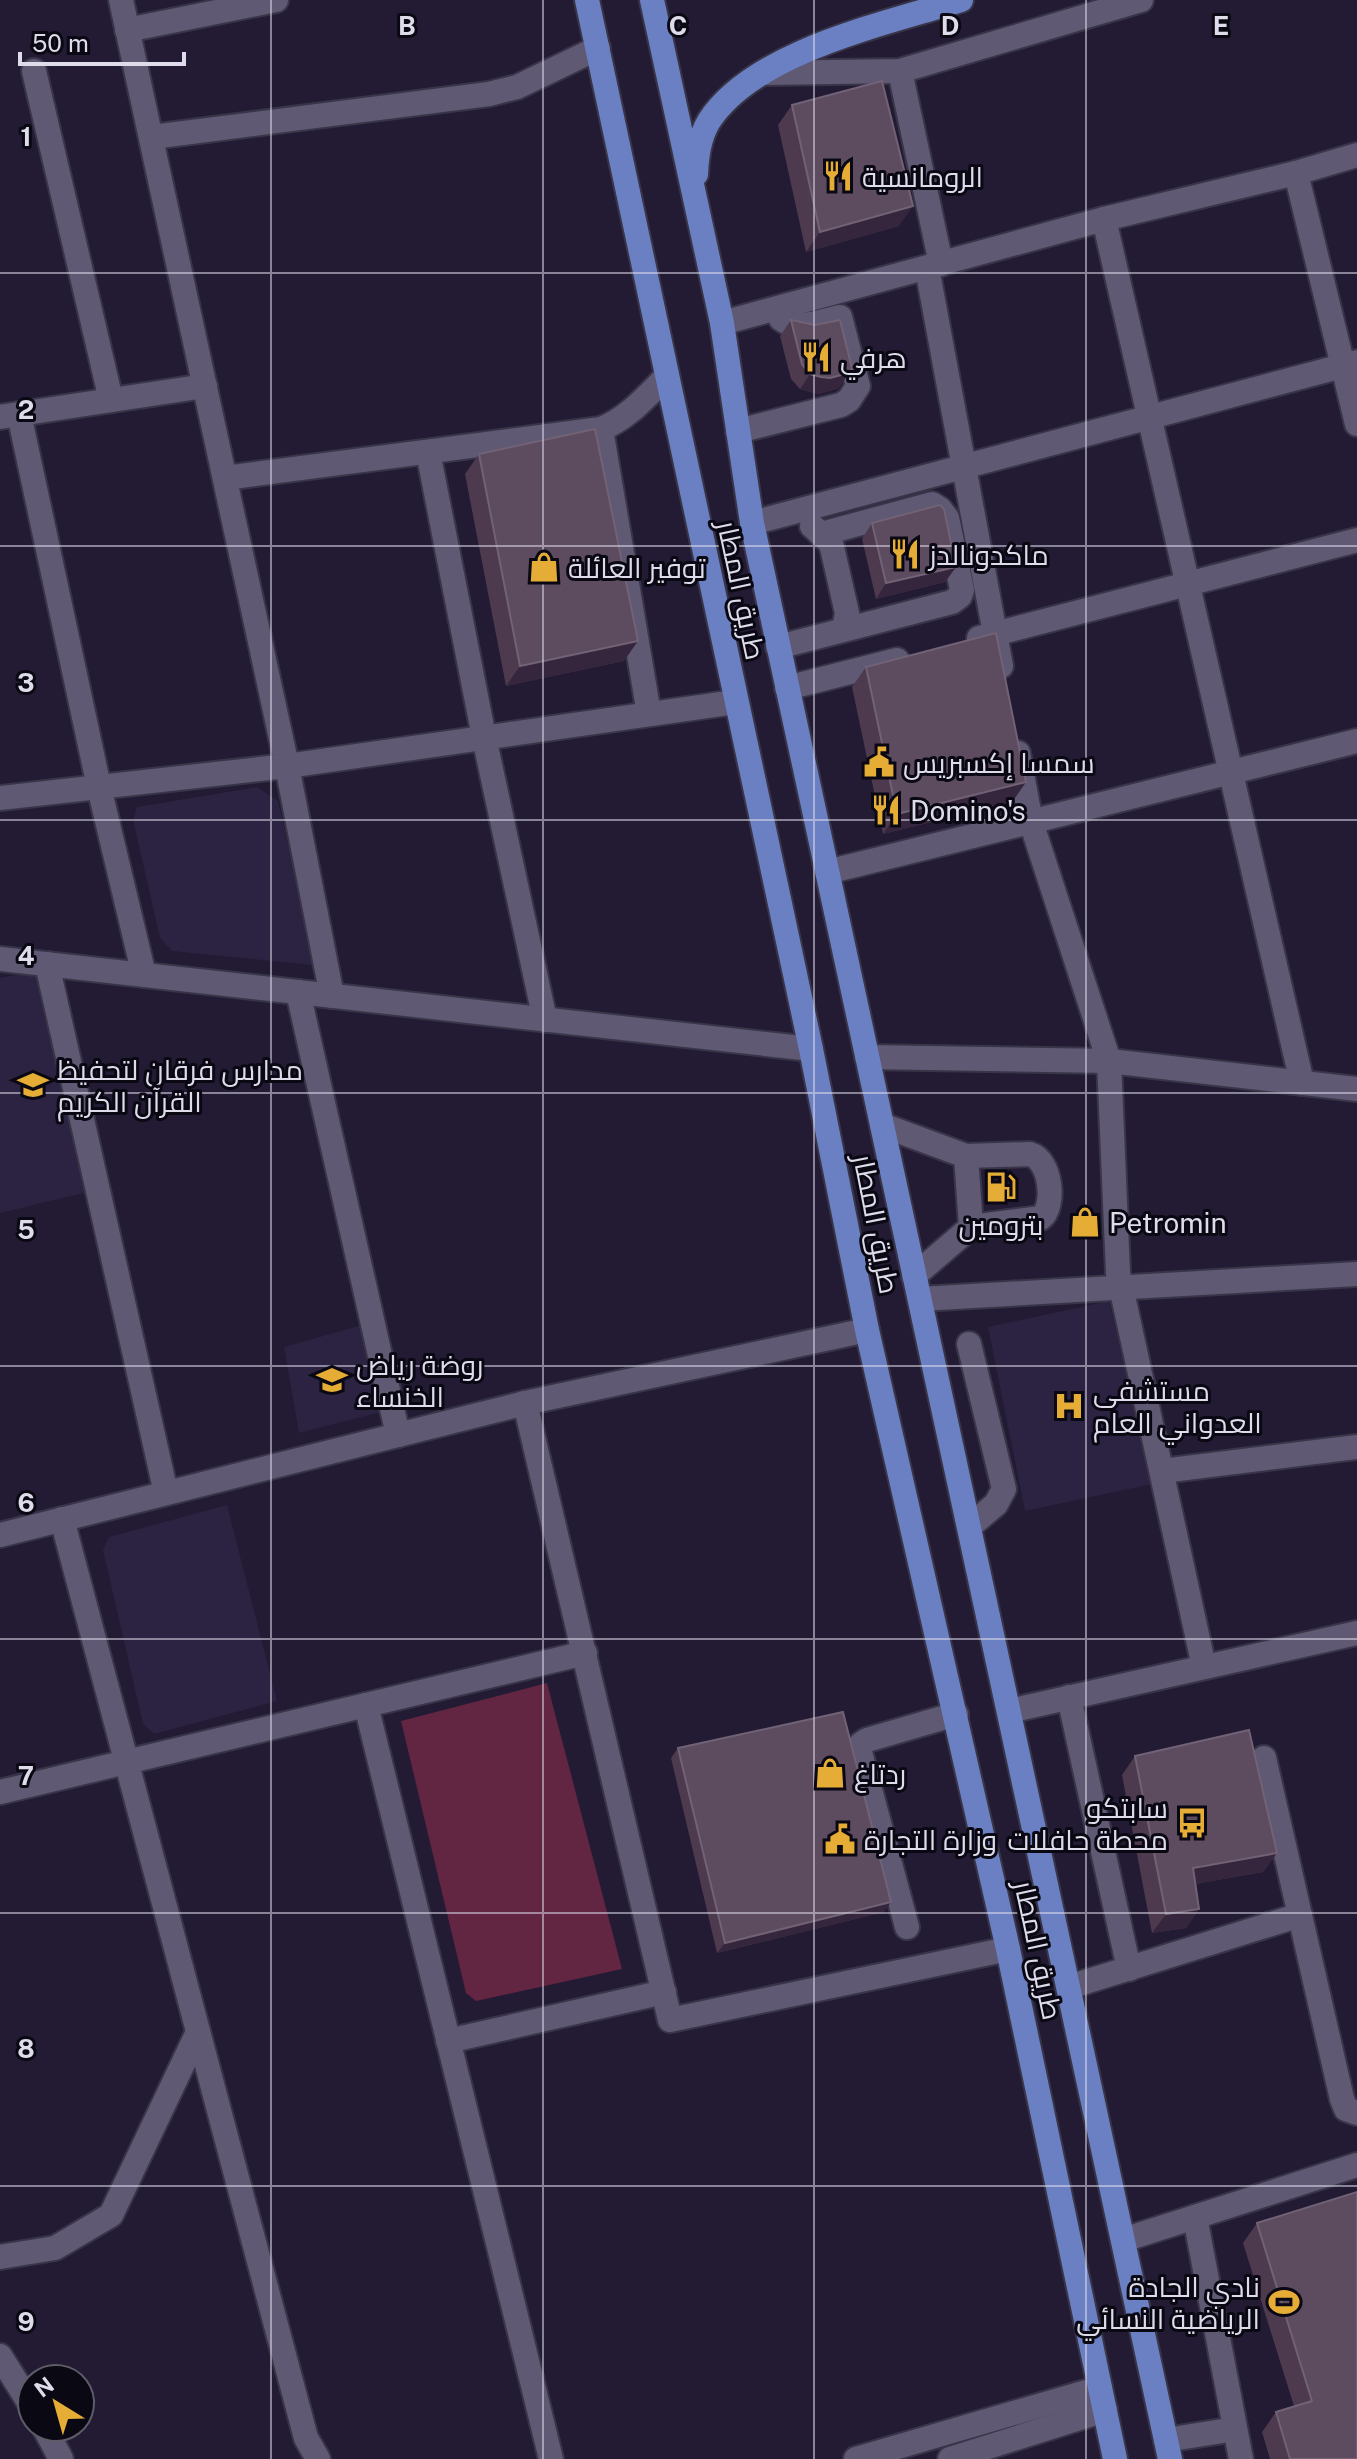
<svg xmlns="http://www.w3.org/2000/svg" width="1357" height="2459" viewBox="0 0 1357 2459" font-family="'Public Sans',Cairo,sans-serif">
<style>
.built{fill:#2b2341}
.green{fill:#622542}
.lines{fill:none;stroke-linecap:round;stroke-linejoin:round}
.minor-casing{stroke:#393548;stroke-width:28}
.major-casing{stroke:#393548;stroke-width:28}
.minor{stroke:#5f5974;stroke-width:24}
.major{stroke:#6a80c3;stroke-width:24}
.wall{fill:#4d3a4f}
.shaded-wall{fill:#35263d}
.building{fill:#5d4b60;stroke:#716275;stroke-width:2}
.grid{fill:none;stroke:#dedbeb;stroke-width:2;stroke-opacity:0.55}
.labels{text-anchor:middle;dominant-baseline:central;stroke-width:6;stroke-linejoin:round;paint-order:stroke}
.poi-label{font-size:28px;fill:#dedbeb;stroke:#0a0812;text-anchor:start}
.street-label{font-size:28px;fill:#dedbeb;stroke:#0a0812}
.grid-label{font-size:26px;text-anchor:middle;font-weight:bold;fill:#dedbeb;stroke:#0a0812;stroke-width:6;stroke-linejoin:round;paint-order:stroke}
</style>
<rect width="100%" height="100%" fill="#221b33"/>
<g class="built">
<polygon points="257,787 278,801 311,943 312,965 172,951 160,938 133,820 137,807"/>
<polygon points="38,971 92,1191 0,1213 0,978"/>
<polygon points="1109,1301 1152,1484 1025,1511 988,1327"/>
<polygon points="362,1325 381,1412 299,1433 284,1347"/>
<polygon points="227,1505 277,1701 154,1734 143,1724 103,1550 109,1537"/>
</g>
<polygon class="green" points="547,1683 622,1969 476,2001 466,1993 401,1721"/>
<g class="lines">
<g class="minor-casing">
<g id="minor">
<polyline points="121,0 287,766 332,996"/>
<polyline points="127,30 276,0"/>
<polyline points="34,71 111,400"/>
<polyline points="900,71 941,264"/>
<polyline points="763,73 900,71 1141,0"/>
<polyline points="152,137 489,94 517,87 598,48"/>
<polyline points="1296,173 1357,424"/>
<polyline points="1104,219 1302,1083"/>
<polyline points="927,268 1001,666"/>
<polyline points="722,323 1104,219 1296,173 1357,155"/>
<polyline points="19,414 99,787 144,975"/>
<polyline points="0,417 205,386"/>
<polyline points="601,429 649,714"/>
<path d="M738,431L841,405L849,400L858,386L840,317C821,321 798,332 781,319"/>
<polyline points="428,452 484,737 545,1020"/>
<path d="M225,478L601,429C628,418 646,397 667,376"/>
<polyline points="752,523 1357,362"/>
<polyline points="812,526 831,543 847,613 844,629"/>
<polyline points="979,638 1357,540"/>
<polyline points="778,647 952,602 960,596 962,590 947,518 940,509 932,504 821,534"/>
<polyline points="787,688 897,660"/>
<polyline points="1018,753 1031,822 1109,1061 1118,1273 1204,1667"/>
<polyline points="0,798 287,766 735,702"/>
<polyline points="827,872 1357,741"/>
<polyline points="0,959 811,1049"/>
<polyline points="47,964 166,1493"/>
<polyline points="298,992 398,1435"/>
<polyline points="867,1057 1109,1061 1357,1089"/>
<polyline points="882,1125 966,1156 971,1227 914,1276"/>
<path d="M966,1156L1030,1154C1051,1160 1056,1206 1041,1218L971,1227"/>
<polyline points="920,1299 1357,1274"/>
<polyline points="525,1403 670,2020 1008,1949"/>
<polyline points="1162,1471 1357,1447"/>
<polyline points="62,1519 306,2438 318,2459"/>
<polyline points="969,1527 996,1504 1004,1489 969,1344"/>
<polyline points="0,1535 525,1403 867,1330"/>
<polyline points="1069,1697 1129,1969"/>
<polyline points="366,1705 551,2459"/>
<polyline points="1009,1711 1357,1633"/>
<polyline points="1264,1758 1342,2099 1346,2109 1357,2113"/>
<polyline points="0,1792 585,1653"/>
<polyline points="907,1927 860,1752 861,1744 867,1740 956,1714"/>
<polyline points="1069,1987 1300,1915"/>
<polyline points="448,2041 664,1992"/>
<polyline points="1195,2217 1241,2459"/>
<polyline points="1123,2240 1357,2165"/>
<polyline points="0,2257 55,2248 111,2215 198,2032"/>
<polyline points="0,2356 32,2407"/>
<polyline points="44,2427 61,2459"/>
<polyline points="1166,2440 1235,2429"/>
<polyline points="856,2459 1100,2388"/>
<polyline points="950,2459 1105,2410"/>
</g>
</g>
<g class="major-casing">
<g id="major">
<polyline points="587,0 811,1049 867,1330 1008,1949 1115,2459"/>
<polyline points="652,0 722,323 752,523 1170,2459"/>
<path d="M696,174C697,156 699,138 709,121C755,51 885,24 961,0"/>
</g>
</g>
<use href="#minor" class="minor"/>
<use href="#major" class="major"/>
</g>
<g class="wall">
<polygon points="792,105 899,226 806,252 778,125"/>
<polygon points="791,320 839,388 819,394 810,392 800,389 791,379 780,336"/>
<polygon points="479,454 624,661 506,686 465,474"/>
<polygon points="872,523 956,567 945,582 876,599 862,539"/>
<polygon points="866,667 1026,782 1012,802 883,834 852,687"/>
<polygon points="678,1748 884,1912 717,1953 671,1758"/>
<polygon points="1135,1756 1277,1853 1263,1872 1195,1884 1199,1909 1186,1928 1152,1933 1122,1775"/>
<polygon points="1257,2223 1357,2459 1270,2459 1262,2432 1276,2412 1294,2406 1243,2243"/>
</g>
<g class="shaded-wall">
<polygon points="913,206 899,226 806,252 820,232"/>
<polygon points="849,373 839,388 819,394 810,392 800,389 810,374"/>
<polygon points="956,567 945,582 876,599 886,583"/>
<polygon points="638,641 624,661 506,686 520,666"/>
<polygon points="1026,782 1012,802 883,834 897,814"/>
<polygon points="1277,1853 1263,1872 1179,1887 1193,1868"/>
<polygon points="891,1902 884,1912 717,1953 725,1943"/>
<polygon points="1199,1909 1186,1928 1152,1933 1166,1914"/>
</g>
<g class="building">
<polygon points="882,81 913,206 820,232 792,105"/>
<polygon points="791,320 815,325 840,320 852,368 849,373 830,378 821,377 810,374 802,364"/>
<polygon points="595,429 638,641 520,666 479,454"/>
<polygon points="940,505 944,509 956,567 886,583 872,523"/>
<polygon points="996,633 1026,782 897,814 866,667"/>
<polygon points="843,1712 891,1902 725,1943 678,1748"/>
<polygon points="1249,1730 1277,1853 1193,1868 1199,1909 1166,1914 1135,1756"/>
<polygon points="1357,2192 1357,2459 1290,2459 1276,2412 1312,2401 1257,2223"/>
</g>
<path class="grid" d="M271,0V2459M543,0V2459M814,0V2459M1086,0V2459M0,273H1357M0,546H1357M0,820H1357M0,1093H1357M0,1366H1357M0,1639H1357M0,1913H1357M0,2186H1357"/>
<defs>
<g id="restaurant-bare" transform="scale(2.4)"><path d="M-5-6h1v4h1v-4h1v4h1v-4h1v5L-1.5 .5V6h-2V.5L-5-1ZM5-6V6H3V1.5H1.5Q1.5-4 5-6Z" fill="#e5ad36" stroke="#0a0812" stroke-width="2.5" paint-order="stroke"/></g>
<g id="shop-bare" transform="scale(2.4)"><path d="M-5-2.5h2.3a2.7 3.5 0 0 1 5.4 0H5L5.5 6h-11ZM-1.5-2.5h3a1.5 2.3 0 0 0-3 0Z" fill="#e5ad36" stroke="#0a0812" stroke-width="2.5" paint-order="stroke"/></g>
<g id="civic-bare" transform="scale(2.4)"><path d="M-.6-6.5H3V-4.5H.6V-3L4-1V1h2V6H-6V1h2V-1L-.6-3ZM-1.2 2.5V6h2.4V2.5Z" fill="#e5ad36" stroke="#0a0812" stroke-width="2.5" paint-order="stroke"/></g>
<g id="school-bare" transform="scale(2.4)"><path d="M0-5L7-2L0 1L-7-2ZM-4 1L0 2.5L4 1V4Q0 6-4 4Z" fill="#e5ad36" stroke="#0a0812" stroke-width="2.5" paint-order="stroke"/></g>
<g id="fuel-bare" transform="scale(2.4)"><path d="M-5.5-6h7V0h2V4h1.3V-2.5L3-4.5l.8-.8L6-3V5H2.5V1h-1V6h-7ZM-4.2-4.7v3.2H.2V-4.7Z" fill="#e5ad36" stroke="#0a0812" stroke-width="2.5" paint-order="stroke"/></g>
<g id="hospital-bare" transform="scale(2.4)"><path d="M-5-5h3v3.5h4V-5h3V5h-3V1.5h-4V5h-3Z" fill="#e5ad36" stroke="#0a0812" stroke-width="2.5" paint-order="stroke"/></g>
<g id="bus-bare" transform="scale(2.4)"><path d="M-5-6H5V4H4V6H2V4H-2V6H-4V4H-5ZM-3.5-4V0h7V-4ZM-3.5 1.2v1.5H-2V1.2ZM2 1.2v1.5H3.5V1.2Z" fill="#e5ad36" stroke="#0a0812" stroke-width="2.5" paint-order="stroke"/></g>
<g id="stadium-bare" transform="scale(2.4)"><path d="M0-5a6.5 5 0 1 0 0 10a6.5 5 0 1 0 0-10ZM-3.5-1.8h7v3.6h-7Z" fill="#e5ad36" stroke="#0a0812" stroke-width="2.5" paint-order="stroke"/></g>
</defs>
<g fill-rule="evenodd">
<use href="#restaurant-bare" x="838" y="176"/>
<use href="#restaurant-bare" x="816" y="357"/>
<use href="#restaurant-bare" x="905" y="554"/>
<use href="#shop-bare" x="544" y="567"/>
<use href="#civic-bare" x="879" y="762"/>
<use href="#restaurant-bare" x="886" y="810"/>
<use href="#school-bare" x="33" y="1085"/>
<use href="#fuel-bare" x="1001" y="1187"/>
<use href="#shop-bare" x="1085" y="1222"/>
<use href="#school-bare" x="332" y="1380"/>
<use href="#hospital-bare" x="1069" y="1406"/>
<use href="#shop-bare" x="830" y="1773"/>
<use href="#bus-bare" x="1192" y="1823"/>
<use href="#civic-bare" x="840" y="1839"/>
<use href="#stadium-bare" x="1284" y="2302"/>
</g>
<g class="labels">
<g class="poi-label">
<text x="862" y="176">الرومانسية</text>
<text x="840" y="357">هرفي</text>
<text x="929" y="554">ماكدونالدز</text>
<text x="568" y="567">توفير العائلة</text>
<text x="903" y="762">سمسا إكسبريس</text>
<text x="910" y="810">Domino's</text>
<text x="57" y="1069">مدارس فرقان لتحفيظ<tspan x="57" dy="32">القرآن الكريم</tspan></text>
<text x="1109" y="1222">Petromin</text>
<text x="1001" y="1224" text-anchor="middle">بترومين</text>
<text x="356" y="1364">روضة رياض<tspan x="356" dy="32">الخنساء</tspan></text>
<text x="1093" y="1390">مستشفى<tspan x="1093" dy="32">العدواني العام</tspan></text>
<text x="854" y="1773">ردتاغ</text>
<text x="1168" y="1807" text-anchor="end">سابتكو<tspan x="1168" dy="32">محطة حافلات</tspan></text>
<text x="864" y="1839">وزارة التجارة</text>
<text x="1260" y="2286" text-anchor="end">نادي الجادة<tspan x="1260" dy="32">الرياضية النسائي</tspan></text>
</g>
<g class="street-label">
<text transform="translate(742 590) rotate(78)">طريق المطار</text>
<text transform="translate(877 1224) rotate(79)">طريق المطار</text>
<text transform="translate(1039 1950) rotate(78)">طريق المطار</text>
</g>
</g>
<g class="grid-label">
<text x="407" y="35">B</text>
<text x="678" y="35">C</text>
<text x="950" y="35">D</text>
<text x="1221" y="35">E</text>
<text x="26" y="146">1</text>
<text x="26" y="419">2</text>
<text x="26" y="692">3</text>
<text x="26" y="965">4</text>
<text x="26" y="1239">5</text>
<text x="26" y="1512">6</text>
<text x="26" y="1785">7</text>
<text x="26" y="2058">8</text>
<text x="26" y="2331">9</text>
</g>
<g transform="translate(56 2403) rotate(323)"><circle r="38" fill="#0a0812" stroke="#5f5c69" stroke-width="2"/>
<path d="M0-6L14 30L0 20L-14 30Z" fill="#e5ad36"/>
<text y="-12" font-size="22" font-weight="bold" text-anchor="middle" fill="#dedbeb">N</text>
</g>
<path d="M20 52v12h164v-12" fill="none" stroke="#dedbeb" stroke-width="4"/>
<text x="32" y="52" font-size="24" fill="#dedbeb" stroke="#0a0812" stroke-width="6" paint-order="stroke">50 m</text>
</svg>
